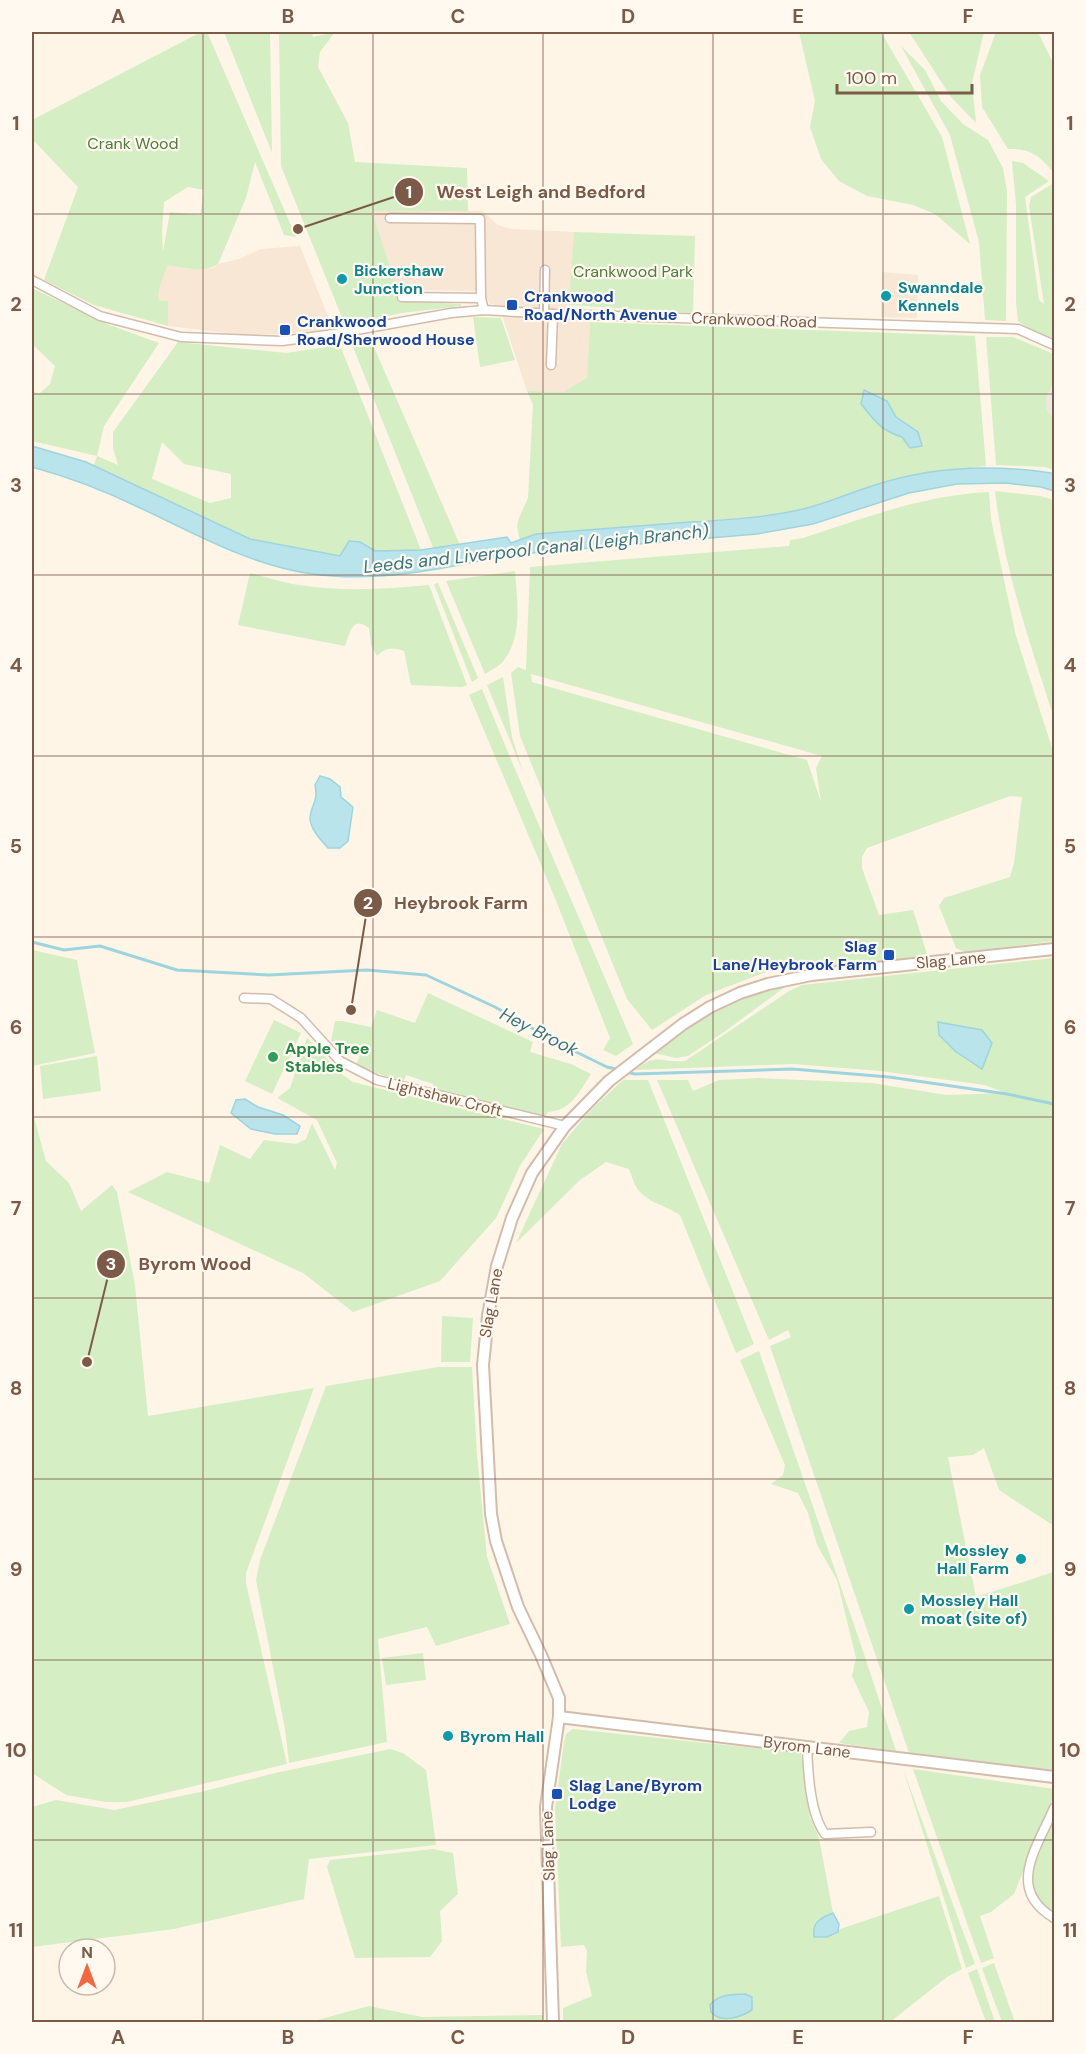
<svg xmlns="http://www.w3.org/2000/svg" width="1086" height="2054" viewBox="0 0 1086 2054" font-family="'DM Sans',sans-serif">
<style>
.residential{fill:#f7e7d4}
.industrial{fill:#efe7e1}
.green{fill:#d5eec3;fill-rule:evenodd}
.water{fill:#b9e4eb;stroke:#9ed4de;stroke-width:1.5}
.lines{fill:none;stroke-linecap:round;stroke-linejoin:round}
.stream{stroke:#9ed4de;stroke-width:3}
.minor-casing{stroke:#d3bcab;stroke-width:11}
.tertiary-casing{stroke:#d3bcab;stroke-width:14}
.minor{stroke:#fff;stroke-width:8}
.tertiary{stroke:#fff;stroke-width:10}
.grid{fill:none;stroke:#7c5a48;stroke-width:1.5;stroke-opacity:0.55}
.culture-dot{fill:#0f9aa8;stroke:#fff9ef;stroke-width:2}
.transit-dot{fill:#1a4fb4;stroke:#fff9ef;stroke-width:2}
.leisure-dot{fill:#2e9e5b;stroke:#fff9ef;stroke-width:2}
.labels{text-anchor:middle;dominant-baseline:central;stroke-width:4.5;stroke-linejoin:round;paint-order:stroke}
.park-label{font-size:16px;fill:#4f7c3c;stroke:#fff9ef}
.culture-label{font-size:16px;font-weight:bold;fill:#0d838f;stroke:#fff9ef;text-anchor:start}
.transit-label{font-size:16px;font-weight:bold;fill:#164399;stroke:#fff9ef;text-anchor:start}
.street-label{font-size:16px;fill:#7c5a48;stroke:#fff9ef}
.leisure-label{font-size:16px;font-weight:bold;fill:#27864d;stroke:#fff9ef;text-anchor:start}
.water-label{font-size:18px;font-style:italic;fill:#3a7682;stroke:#fff9ef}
.leader{fill:none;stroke:#7c5a48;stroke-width:2}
.callout-dot{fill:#7c5a48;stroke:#fff9ef;stroke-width:2}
.mark-label{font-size:18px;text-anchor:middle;font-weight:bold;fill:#fff}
.callout-label{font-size:18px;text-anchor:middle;font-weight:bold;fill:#7c5a48;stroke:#fff9ef;stroke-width:4.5;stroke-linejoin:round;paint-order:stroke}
.neatline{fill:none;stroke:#7c5a48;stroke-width:2}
.grid-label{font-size:20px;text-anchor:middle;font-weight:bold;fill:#7c5a48}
</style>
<rect width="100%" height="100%" fill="#fef5e7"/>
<g class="residential">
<polygon points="372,210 482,211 498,225 512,229 574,232 569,320 590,322 587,378 563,392 527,391 503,318 503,306 490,304 486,296 486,291 397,290"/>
<polygon points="300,246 333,329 286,334 242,335 168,326 168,301 158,300 159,289 166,267 161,264 189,269 213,268 218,264 239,259 261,249"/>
<polygon points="882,272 918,275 917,318 881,317"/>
</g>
<polygon class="industrial" points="1054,382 1054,444 1046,409 1047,395"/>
<g class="green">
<path d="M201,32H207L296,237L284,235L255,162L246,198L218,264C203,274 182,267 165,265L167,266L159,289L158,300L168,301V326L94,305L44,280L78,187L32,139V120ZM188,187L204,190L200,215L170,212L163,252L162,230L164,202Z"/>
<polygon points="224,32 270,32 272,153"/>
<polygon points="279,32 312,32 313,37 335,32 320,52 318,67 348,123 355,162 467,168 468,211 372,211 401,301 461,304 461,306 402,313 345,325 281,166"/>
<polygon points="799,32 881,32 942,137 970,244 935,214 913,205 867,196 839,181 821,159 810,127 815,101"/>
<polygon points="909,32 984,32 972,83 976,123 951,97"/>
<path d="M996,32H1038L1054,65V173C1039,156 1033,149 1008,149L982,107L980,75Z"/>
<polygon points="901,46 925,70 941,101 963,124 988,140 1003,168 1007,191 1006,321 985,320 979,242 950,135"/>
<polygon points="1012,161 1023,163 1049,181 1025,197 1039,300 1044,304 1029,206 1031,197 1054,183 1054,340 1029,329 1018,321 1016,303 1016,204"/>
<polygon points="574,232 695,236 693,313 569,305"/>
<path d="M32,288L107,324L159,343L104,426L97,456L118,465L113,448V432L178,342L286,353L340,345L421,550L375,551L360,542L341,556L250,539L93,467L97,456L32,441V391L39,394L50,384L55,366L32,344ZM162,442L184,464L231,474V498L210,503L152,479Z"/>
<polygon points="473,317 501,318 515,360 480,367"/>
<polygon points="590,322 975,336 986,466 916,474 874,485 835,499 795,511 744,518 536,534 520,541 517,526 519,518 528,498 533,405 527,391 563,392 587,378"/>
<polygon points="986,337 1013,337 1054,354 1054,382 1047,395 1046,409 1052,417 1054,470 1045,467 996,465"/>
<polygon points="370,338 460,545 434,550 351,342"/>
<path d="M995,491L1040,496L1054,500V718C1030,644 1004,569 995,491Z"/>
<path d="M989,492L991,519L1016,636L1054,754V941L965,952L956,948L939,906L944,898L1010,877L1014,863L1022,797L1010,796L867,848L862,857V868L879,915L913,910L928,957L816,969L782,966L706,995L652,1030L627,999L520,736L511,673L518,667L526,670L530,567L789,546L790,540L803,538C864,518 924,495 989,492ZM531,674L822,756L816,768L821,802L807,760L532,682Z"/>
<path d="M515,571C517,600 523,636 504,660C500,666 491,670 485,674L446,581Z"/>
<path d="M250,573C267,577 283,583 300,585C343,592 387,589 429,585L467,685L462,687L411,685L404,651C393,647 386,647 377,656L371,645L369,628C352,615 350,633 345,646L238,625Z"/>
<polygon points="438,583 478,678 472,682 434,584"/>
<polygon points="503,677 512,737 523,772 487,685"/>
<path d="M482,689C530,808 583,925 633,1044L616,1056L603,1050L610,1038L555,898L469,695Z"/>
<polygon points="32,950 77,960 95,1053 32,1066"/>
<path d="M1054,958V1526L999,1490L984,1448L973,1455L948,1457L976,1597L1054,1572V1771L909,1753L770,1346L791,1337L788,1330L769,1340L657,1080H688L693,1091L719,1080L759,1078L872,1083L946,1095L1005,1093L985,1085L880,1071L793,1064L635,1070C657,1052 660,1063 685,1061L789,991L802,985ZM938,1023L982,1030L939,1036Z"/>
<path d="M789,984L724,1032L688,1056L676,1058L653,1053C700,1017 732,1000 789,984Z"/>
<path d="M428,993L533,1042L530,1052L571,1064L591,1074C579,1092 571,1111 548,1112L544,1118L433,1091V1084L406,1075L403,1083L356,1065L360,1055L331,1041L335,1021H342L371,1027L377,1010L415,1023Z"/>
<polygon points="274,1020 301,1033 272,1094 245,1081"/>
<polygon points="307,1038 343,1075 353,1082 544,1129 520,1166 496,1218 440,1281 353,1312 303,1273 128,1192 167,1172 209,1183 220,1145 250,1159 264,1140 296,1144 306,1139 312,1123 335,1170 337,1163 317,1120 277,1098 290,1088"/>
<polygon points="97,1056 101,1091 43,1099 40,1066"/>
<path d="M623,1080H648L754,1344L736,1353L680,1215C667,1206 649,1203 639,1191C634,1185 632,1176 629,1169L606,1162L580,1180L516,1243L562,1144L590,1111Z"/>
<polygon points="32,1117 34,1117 46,1161 69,1183 81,1211 112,1185 117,1192 135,1285 148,1416 314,1388 246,1573 246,1583 287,1764 127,1802 106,1802 66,1795 32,1773"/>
<polygon points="442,1316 473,1318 470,1362 441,1362"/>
<polygon points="759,1351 860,1642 896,1751 839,1743 849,1731 867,1727 869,1712 852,1676 856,1658 837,1580 817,1545 808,1513 798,1493 771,1484 783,1475 785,1465 740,1360"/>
<polygon points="438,1367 472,1367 477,1455 487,1557 510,1624 436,1646 427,1627 378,1639 387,1742 289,1763 285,1729 256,1580 260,1560 326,1386"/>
<polygon points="423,1653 426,1680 386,1685 382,1658"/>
<path d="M573,1729L801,1753L810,1817L819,1838L833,1913L818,1919L813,1931L820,1938C828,1937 836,1936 840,1929L939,1896L962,1969L947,1977L890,2022H563V2008L592,1996L586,1972L587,1951L584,1945L561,1947L555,1808L564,1742L566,1734Z"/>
<polygon points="390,1749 403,1753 426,1770 436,1845 309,1859 304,1899 174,1929 32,1947 32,1807 56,1800 114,1810 205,1791 275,1773"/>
<polygon points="903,1769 975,1964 966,1968"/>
<polygon points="913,1769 1054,1789 1054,1796 1014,1894 991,1912 980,1916 994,1958 981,1963"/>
<path d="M1054,1820V1914C1013,1891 1039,1850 1054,1820Z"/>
<polygon points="433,1849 453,1853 458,1894 440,1911 442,1941 430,1957 355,1958 327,1867 330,1860"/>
<polygon points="994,1963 1015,2022 1002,2022 982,1968"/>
<polygon points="977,1969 995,2022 986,2022 968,1973"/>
<polygon points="369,2006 422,2017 543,2015 543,2022 310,2022"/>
</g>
<g class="water">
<path d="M864,390L887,401L896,417L918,432L922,446L910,448L902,437C880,430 875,421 861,404Z"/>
<path d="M32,446L86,462L250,539L340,556L349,541L360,542L375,551L421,550L507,537L511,543L536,534C588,530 639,526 690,522C725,520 760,518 794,511C821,506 846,494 872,486C931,466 991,464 1051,473L1054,474V491L1041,487L1006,483L957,484L909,493L813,524L757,534L532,553C522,548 512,549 503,556C443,569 375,583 313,574C251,566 194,533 138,507C103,490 69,477 32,467Z"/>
<path d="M320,776L330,779L340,787L341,797L353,807L348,841L340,848H328C321,840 311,830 310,819C310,806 319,802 315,785Z"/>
<polygon points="938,1022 982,1030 992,1043 982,1069 955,1051 939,1035"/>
<polygon points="245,1099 258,1107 283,1115 300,1126 297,1134 275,1134 251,1129 231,1113 236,1100"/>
<path d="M833,1913L839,1924L838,1932L827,1937H814C812,1922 820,1918 833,1913Z"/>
<path d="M745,1994L752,1997V2010C741,2017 721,2024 711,2012L710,2005C719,1994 731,1995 745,1994Z"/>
</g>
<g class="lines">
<g class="stream">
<polyline points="32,942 64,950 100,946 177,970 269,975 367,970 426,975 495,1007 560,1044 607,1067 620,1070"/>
<polyline points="626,1072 635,1074 792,1069 889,1077 1007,1094 1054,1104"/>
</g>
<g class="minor-casing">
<g id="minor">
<polyline points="390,218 480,219 481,298 484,310"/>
<polyline points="32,280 100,316 181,337 282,341 334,334 451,313 484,310 553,314 1018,329 1054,345"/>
<polyline points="402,297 481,298"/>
<polyline points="544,314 545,270"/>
<polyline points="551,365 553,314"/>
<polyline points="244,998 271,999 301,1018 340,1061 377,1080 565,1126"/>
<path d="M807,1747C808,1772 810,1814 825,1834L871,1832"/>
<path d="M1054,1808C1037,1848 1005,1889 1054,1918"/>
</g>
</g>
<g class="tertiary-casing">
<g id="tertiary">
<polyline points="559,1717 1054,1777"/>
<polyline points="553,2022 546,1807 559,1717 559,1698 541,1655 518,1607 496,1541 491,1514 483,1365 488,1316 497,1266 512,1218 532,1173 565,1126 609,1081 683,1024 710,1007 740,993 768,984 811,975 1054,949"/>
</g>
</g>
<use href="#minor" class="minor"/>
<use href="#tertiary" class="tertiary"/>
</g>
<path class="grid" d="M203,32V2022M373,32V2022M543,32V2022M713,32V2022M883,32V2022M32,214H1054M32,394H1054M32,575H1054M32,756H1054M32,937H1054M32,1117H1054M32,1298H1054M32,1479H1054M32,1660H1054M32,1840H1054"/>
<g class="culture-dot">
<circle cx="342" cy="279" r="6"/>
<circle cx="886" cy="296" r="6"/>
<circle cx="1021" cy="1559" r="6"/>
<circle cx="909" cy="1609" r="6"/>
<circle cx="448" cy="1736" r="6"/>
</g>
<g class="transit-dot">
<rect x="506" y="299" width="12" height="12" rx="3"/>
<rect x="279" y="324" width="12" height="12" rx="3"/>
<rect x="883" y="949" width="12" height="12" rx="3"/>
<rect x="551" y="1788" width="12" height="12" rx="3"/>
</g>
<circle class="leisure-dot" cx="273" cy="1057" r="6"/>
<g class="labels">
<g class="park-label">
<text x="133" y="143">Crank Wood</text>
<text x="633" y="271">Crankwood Park</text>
</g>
<g class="culture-label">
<text x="354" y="270">Bickershaw<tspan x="354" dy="18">Junction</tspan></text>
<text x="898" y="287">Swanndale<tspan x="898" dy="18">Kennels</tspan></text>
<text x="1009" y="1550" text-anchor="end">Mossley<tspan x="1009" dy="18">Hall Farm</tspan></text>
<text x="921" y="1600">Mossley Hall<tspan x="921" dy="18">moat (site of)</tspan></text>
<text x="460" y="1736">Byrom Hall</text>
</g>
<g class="transit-label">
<text x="524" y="296">Crankwood<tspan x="524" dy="18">Road/North Avenue</tspan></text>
<text x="297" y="321">Crankwood<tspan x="297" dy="18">Road/Sherwood House</tspan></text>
<text x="877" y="946" text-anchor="end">Slag<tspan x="877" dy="18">Lane/Heybrook Farm</tspan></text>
<text x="569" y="1785">Slag Lane/Byrom<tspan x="569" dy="18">Lodge</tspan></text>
</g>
<g class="street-label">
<text transform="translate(754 320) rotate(2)">Crankwood Road</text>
<text transform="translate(951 960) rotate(-5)">Slag Lane</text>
<text transform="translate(445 1097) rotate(14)">Lightshaw Croft</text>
<text transform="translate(491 1303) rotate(-80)">Slag Lane</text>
<text transform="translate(807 1747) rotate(7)">Byrom Lane</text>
<text transform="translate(548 1846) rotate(-92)">Slag Lane</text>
</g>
<g class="leisure-label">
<text x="285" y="1048">Apple Tree<tspan x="285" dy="18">Stables</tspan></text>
</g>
<g class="water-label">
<text transform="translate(536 549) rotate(-6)">Leeds and Liverpool Canal (Leigh Branch)</text>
<text transform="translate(539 1032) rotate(27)">Hey Brook</text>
</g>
</g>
<path class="leader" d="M298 229L409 192M351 1010L368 903M87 1362L111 1264"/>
<g class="callout-dot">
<circle cx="298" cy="229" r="6"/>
<circle cx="351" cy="1010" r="6"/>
<circle cx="87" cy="1362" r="6"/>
<circle cx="409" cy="192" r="15"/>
<circle cx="368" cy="903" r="15"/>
<circle cx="111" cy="1264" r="15"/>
</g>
<g class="mark-label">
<text x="409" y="198">1</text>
<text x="368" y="909">2</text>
<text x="111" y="1270">3</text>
</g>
<g class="callout-label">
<text x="541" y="198">West Leigh and Bedford</text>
<text x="461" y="909">Heybrook Farm</text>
<text x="195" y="1270">Byrom Wood</text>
</g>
<rect width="1086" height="2054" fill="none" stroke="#fff9ef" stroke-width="66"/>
<g transform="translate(87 1967)"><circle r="28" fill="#fff9ef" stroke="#cbb9ac" stroke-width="1.5"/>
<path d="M0-4.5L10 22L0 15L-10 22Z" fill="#f46841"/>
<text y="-9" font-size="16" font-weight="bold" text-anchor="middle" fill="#7c5a48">N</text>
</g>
<path d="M837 84v9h135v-9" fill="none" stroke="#7c5a48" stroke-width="3"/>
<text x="846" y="84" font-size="18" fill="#7c5a48" stroke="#fff9ef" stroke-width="4.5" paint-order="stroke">100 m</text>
<rect x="33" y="33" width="1020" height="1988" class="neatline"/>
<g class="grid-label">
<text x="118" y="23">A</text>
<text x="288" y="23">B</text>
<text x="458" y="23">C</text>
<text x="628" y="23">D</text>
<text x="798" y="23">E</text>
<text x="968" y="23">F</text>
<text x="16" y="130">1</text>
<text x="1070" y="130">1</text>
<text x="16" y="311">2</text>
<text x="1070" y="311">2</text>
<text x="16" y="492">3</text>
<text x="1070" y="492">3</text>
<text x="16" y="672">4</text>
<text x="1070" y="672">4</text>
<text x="16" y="853">5</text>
<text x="1070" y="853">5</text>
<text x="16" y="1034">6</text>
<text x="1070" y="1034">6</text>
<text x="16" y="1215">7</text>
<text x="1070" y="1215">7</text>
<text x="16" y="1395">8</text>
<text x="1070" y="1395">8</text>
<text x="16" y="1576">9</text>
<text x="1070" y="1576">9</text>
<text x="16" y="1757">10</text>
<text x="1070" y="1757">10</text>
<text x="16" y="1937">11</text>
<text x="1070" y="1937">11</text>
<text x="118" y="2044">A</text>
<text x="288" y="2044">B</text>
<text x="458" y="2044">C</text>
<text x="628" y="2044">D</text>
<text x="798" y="2044">E</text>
<text x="968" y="2044">F</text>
</g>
</svg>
